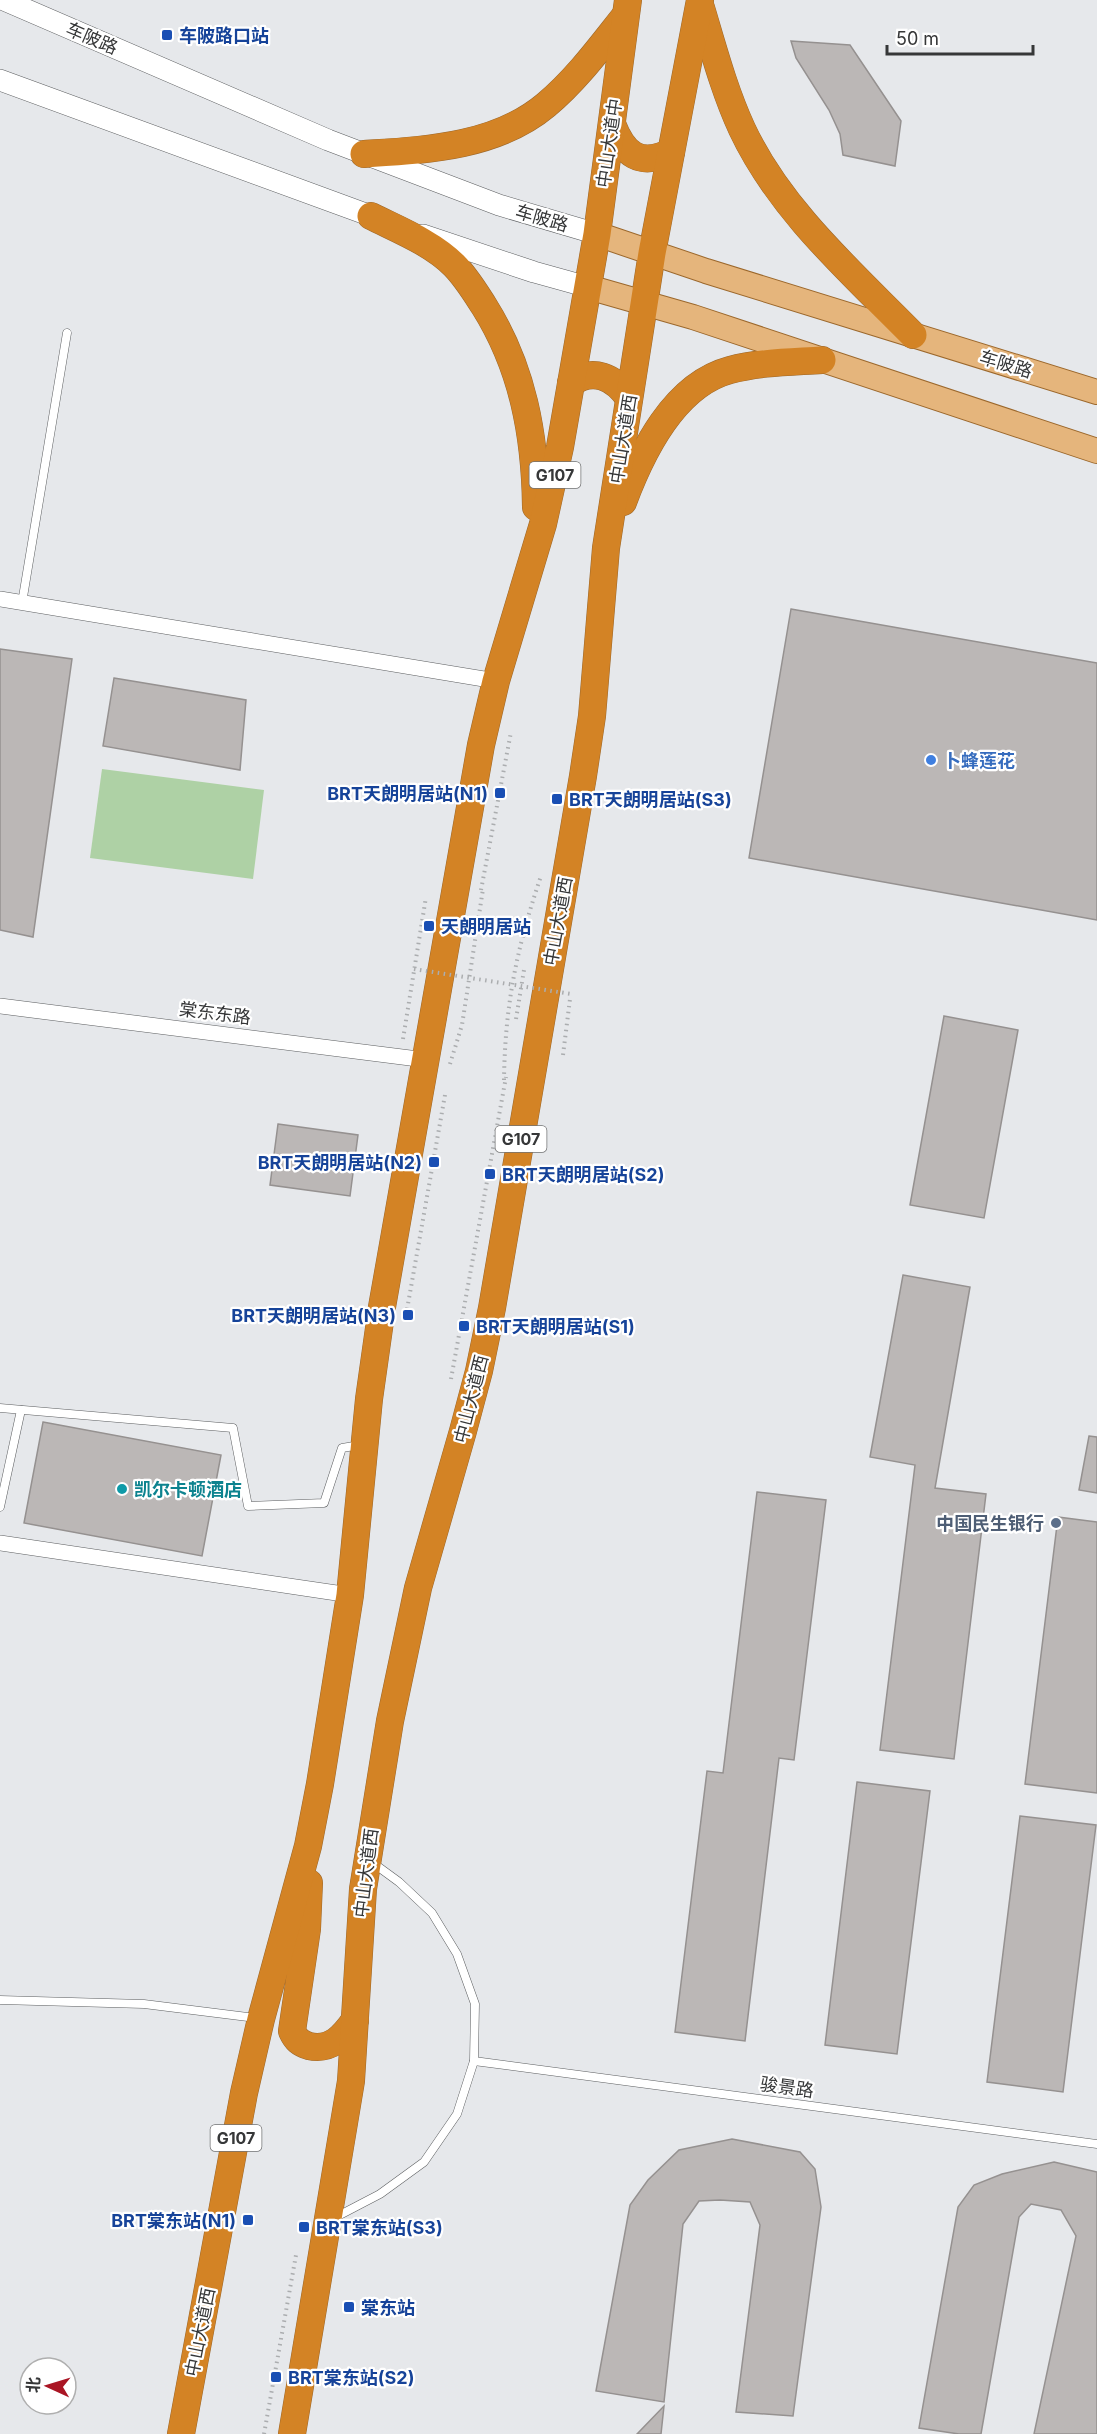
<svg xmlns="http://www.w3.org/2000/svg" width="1097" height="2434" viewBox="0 0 1097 2434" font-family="Inter,'Noto Sans SC',sans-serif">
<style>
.green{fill:#aed1a5}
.building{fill:#bbb7b6;stroke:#959190;stroke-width:1.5}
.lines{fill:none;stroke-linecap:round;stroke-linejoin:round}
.lane-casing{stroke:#5c5e60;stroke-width:9}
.street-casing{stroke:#5c5e60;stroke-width:16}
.secondary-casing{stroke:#5c5e60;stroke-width:22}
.primary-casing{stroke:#9c682c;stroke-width:26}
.highway-casing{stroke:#9c682c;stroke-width:28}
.path{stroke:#abadaf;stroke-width:4;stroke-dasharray:1.5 4.5;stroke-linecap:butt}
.lane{stroke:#fff;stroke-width:8}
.street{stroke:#fff;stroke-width:15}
.secondary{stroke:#fff;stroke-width:21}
.primary{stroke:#e5b57c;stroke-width:24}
.highway{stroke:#d38325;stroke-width:27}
.path-bridge{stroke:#abadaf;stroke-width:4;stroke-dasharray:1.5 4.5;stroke-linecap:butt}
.transit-dot{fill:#1a4fb4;stroke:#fff;stroke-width:2}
.shop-dot{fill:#3f7fe0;stroke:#fff;stroke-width:2}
.culture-dot{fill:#0f9aa8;stroke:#fff;stroke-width:2}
.service-dot{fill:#5c6f8a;stroke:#fff;stroke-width:2}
.labels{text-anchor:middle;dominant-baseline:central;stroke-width:4.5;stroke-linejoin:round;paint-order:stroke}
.shield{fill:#fff;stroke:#727374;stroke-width:1.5}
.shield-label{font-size:16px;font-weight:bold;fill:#363738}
.transit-label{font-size:18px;font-weight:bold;fill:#164399;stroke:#fff;text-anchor:start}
.street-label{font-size:18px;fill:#363738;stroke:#fff}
.shop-label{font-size:18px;font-weight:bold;fill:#366cbe;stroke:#fff;text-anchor:start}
.culture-label{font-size:18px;font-weight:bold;fill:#0d838f;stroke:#fff;text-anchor:start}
.service-label{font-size:18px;font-weight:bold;fill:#4e5e75;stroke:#fff;text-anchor:end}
</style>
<rect width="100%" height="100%" fill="#e6e8eb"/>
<polygon class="green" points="102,769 264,790 253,879 90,858"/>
<g class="building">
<polygon points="791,41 850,45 901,121 895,166 843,155 840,134 829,110 796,58"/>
<polygon points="791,609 1097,663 1097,920 749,858"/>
<polygon points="0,649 72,659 33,937 0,930"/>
<polygon points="114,678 246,700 240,770 103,746"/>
<polygon points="944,1016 1018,1030 984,1218 910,1205"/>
<polygon points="278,1124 358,1135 350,1196 270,1185"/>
<polygon points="903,1275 970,1287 935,1488 986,1494 954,1759 880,1750 915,1465 870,1457"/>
<polygon points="43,1422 221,1455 202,1556 24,1523"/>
<polygon points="1089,1436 1097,1437 1097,1493 1079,1490"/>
<polygon points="757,1492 826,1500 794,1760 779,1758 745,2041 675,2032 707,1771 723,1773"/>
<polygon points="1058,1517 1097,1522 1097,1793 1025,1784"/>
<polygon points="857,1782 930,1791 897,2054 825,2045"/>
<polygon points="1020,1816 1096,1825 1063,2092 987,2082"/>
<polygon points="732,2139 800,2152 815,2169 821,2207 793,2416 736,2412 760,2225 750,2202 720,2200 699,2201 683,2224 664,2402 596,2391 630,2205 648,2180 679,2150"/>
<polygon points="1054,2162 1097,2172 1097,2434 1034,2434 1076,2236 1061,2210 1031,2204 1019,2217 981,2434 959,2434 919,2428 958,2207 974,2185 1002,2174"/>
<polygon points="664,2406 661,2434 637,2434"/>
</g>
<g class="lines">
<g class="lane-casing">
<g id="lane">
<polyline points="22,603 67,333"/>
<polyline points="0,1408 233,1428 248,1506 324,1503 342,1448 360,1445"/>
<polyline points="0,1507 21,1410"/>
<polyline points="0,2000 144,2004 256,2018"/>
<polyline points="474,2061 1097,2144"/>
<polyline points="334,2218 380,2194 424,2162 457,2114 474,2061 475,2004 457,1954 432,1913 399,1882 373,1863"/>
</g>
</g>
<g class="street-casing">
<g id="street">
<polyline points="0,599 496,681"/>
<polyline points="0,1006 426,1060"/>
<polyline points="0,1543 350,1595"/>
</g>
</g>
<g class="secondary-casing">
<g id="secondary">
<polyline points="4,0 328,140 499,205 597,234"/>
<polyline points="0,80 385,221"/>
<polyline points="423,235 534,272 588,287"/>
</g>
</g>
<g class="primary-casing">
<g id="primary">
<polyline points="597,234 706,271 1097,392"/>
<polyline points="588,287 693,317 1097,451"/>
</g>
</g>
<g class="highway-casing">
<g id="highway">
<path d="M701,8C713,48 724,90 742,129C780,210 851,272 913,335"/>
<path d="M612,124C624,155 640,167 671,152"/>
<path d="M364,154C426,150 496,147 546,105C577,79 601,46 625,16"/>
<path d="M371,216C399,230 432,243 454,265C466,277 475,292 484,306C523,368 535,435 536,507"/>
<path d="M571,383C593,367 614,377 629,398"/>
<path d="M623,502C642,451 674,385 730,370C760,362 792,362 822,360"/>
<path d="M309,1883L307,1929L292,2031C296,2040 300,2043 309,2046C331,2051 344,2036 355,2020"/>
<polyline points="181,2434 244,2093 261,2019 308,1846 320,1784 350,1595 369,1399 382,1307 481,745 496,681 543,524 560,447 597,234 628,0"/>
<polyline points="292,2434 351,2081 363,1889 390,1721 418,1588 463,1431 479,1371 492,1308 583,776 592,716 606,548 652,253 700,0"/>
</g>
</g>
<g class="path">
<polyline points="481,890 511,732"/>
<polyline points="516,1019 524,970"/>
<polyline points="403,1039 426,897"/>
<polyline points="563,1055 570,999"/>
<polyline points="450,1064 462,1025 483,889"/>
<path d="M504,1080C505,1004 517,947 541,876"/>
<polyline points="405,1321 445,1095"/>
<polyline points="451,1379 506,1077"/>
<polyline points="264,2434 296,2255"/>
</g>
<use href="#lane" class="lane"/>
<use href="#street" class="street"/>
<use href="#secondary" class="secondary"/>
<use href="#primary" class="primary"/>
<use href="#highway" class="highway"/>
<polyline class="path-bridge" points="414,969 571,994"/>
</g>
<g class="transit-dot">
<rect x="161" y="29" width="12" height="12" rx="3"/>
<rect x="494" y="787" width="12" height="12" rx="3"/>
<rect x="551" y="793" width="12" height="12" rx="3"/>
<rect x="423" y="920" width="12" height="12" rx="3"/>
<rect x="428" y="1156" width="12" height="12" rx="3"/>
<rect x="484" y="1168" width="12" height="12" rx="3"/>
<rect x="402" y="1309" width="12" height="12" rx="3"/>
<rect x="458" y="1320" width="12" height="12" rx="3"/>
<rect x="242" y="2214" width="12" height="12" rx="3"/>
<rect x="298" y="2221" width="12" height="12" rx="3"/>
<rect x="343" y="2301" width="12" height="12" rx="3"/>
<rect x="270" y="2371" width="12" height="12" rx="3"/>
</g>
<circle class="shop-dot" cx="931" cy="760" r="6"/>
<circle class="culture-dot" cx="122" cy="1489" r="6"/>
<circle class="service-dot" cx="1056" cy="1523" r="6"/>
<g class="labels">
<g class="shield">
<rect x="529.5" y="462" width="51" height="26" rx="4.5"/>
<rect x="495.5" y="1126" width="51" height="26" rx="4.5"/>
<rect x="210.5" y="2125" width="51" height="26" rx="4.5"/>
</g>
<g class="shield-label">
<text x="555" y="475">G107</text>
<text x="521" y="1139">G107</text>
<text x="236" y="2138">G107</text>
</g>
<g class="transit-label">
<text x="179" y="35">车陂路口站</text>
<text x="488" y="793" text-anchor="end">BRT天朗明居站(N1)</text>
<text x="569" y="799">BRT天朗明居站(S3)</text>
<text x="441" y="926">天朗明居站</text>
<text x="422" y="1162" text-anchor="end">BRT天朗明居站(N2)</text>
<text x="502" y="1174">BRT天朗明居站(S2)</text>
<text x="396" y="1315" text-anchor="end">BRT天朗明居站(N3)</text>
<text x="476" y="1326">BRT天朗明居站(S1)</text>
<text x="236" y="2220" text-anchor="end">BRT棠东站(N1)</text>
<text x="316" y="2227">BRT棠东站(S3)</text>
<text x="361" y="2307">棠东站</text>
<text x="288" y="2377">BRT棠东站(S2)</text>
</g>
<g class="street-label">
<text transform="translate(92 38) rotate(23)">车陂路</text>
<text transform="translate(609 143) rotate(-82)">中山大道中</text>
<text transform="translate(542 218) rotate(16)">车陂路</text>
<text transform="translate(1006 364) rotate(17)">车陂路</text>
<text transform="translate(623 439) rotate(-81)">中山大道西</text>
<text transform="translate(558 921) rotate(-80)">中山大道西</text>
<text transform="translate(215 1013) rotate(7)">棠东东路</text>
<text transform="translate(471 1399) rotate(-76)">中山大道西</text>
<text transform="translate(366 1873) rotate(-83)">中山大道西</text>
<text transform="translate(787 2087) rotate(8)">骏景路</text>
<text transform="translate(200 2332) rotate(-79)">中山大道西</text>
</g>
<g class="shop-label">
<text x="943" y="760">卜蜂莲花</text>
</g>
<g class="culture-label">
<text x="134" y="1489">凯尔卡顿酒店</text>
</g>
<g class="service-label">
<text x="1044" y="1523">中国民生银行</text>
</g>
</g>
<g transform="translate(48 2386) rotate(274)"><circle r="28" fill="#ffffff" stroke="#afafaf" stroke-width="1.5"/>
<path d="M0-4.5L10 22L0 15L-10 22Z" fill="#aa1524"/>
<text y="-9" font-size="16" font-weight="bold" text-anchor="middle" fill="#363738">北</text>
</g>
<path d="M887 45v9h146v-9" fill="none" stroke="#363738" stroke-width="3"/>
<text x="896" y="45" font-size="18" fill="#363738" stroke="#ffffff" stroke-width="4.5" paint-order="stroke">50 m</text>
</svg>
